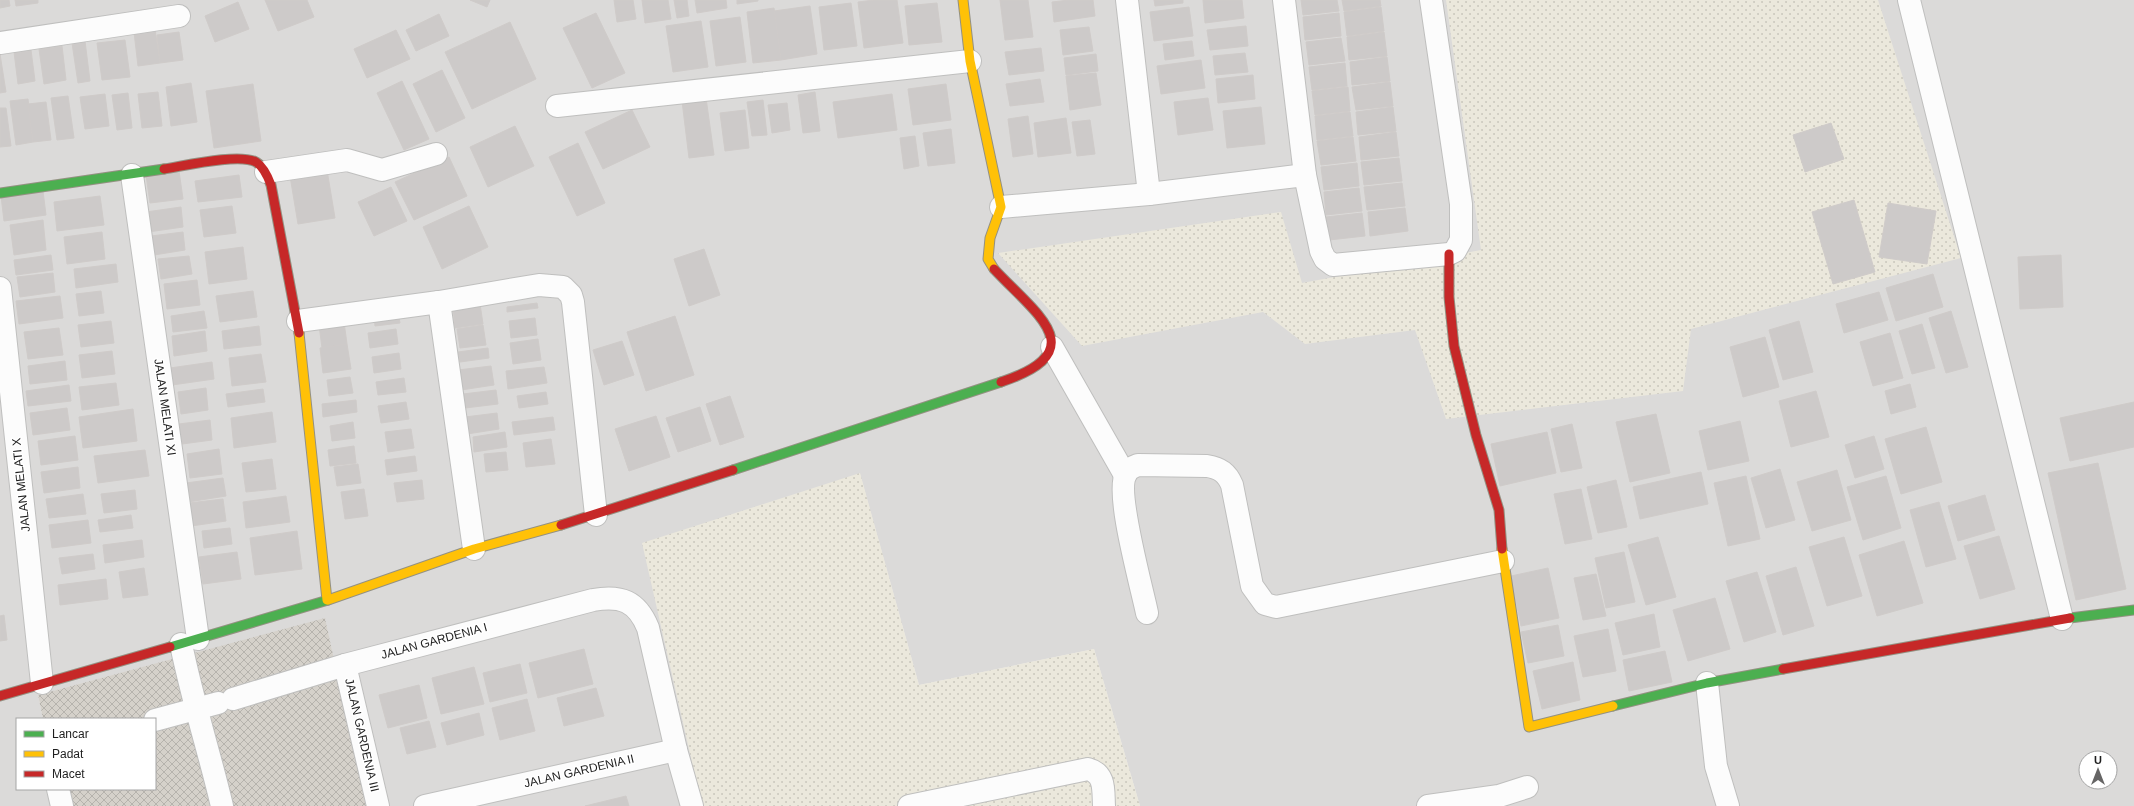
<svg xmlns="http://www.w3.org/2000/svg" width="2134" height="806" viewBox="0 0 2134 806" font-family="Arial,sans-serif">
<style>
.residential{fill:#dbdad9;fill-rule:evenodd}
.construction{fill:url(#construction-cross-hatch)}
.farmland{fill:url(#farmland-dots)}
.building{fill:#cdcac9;stroke:#cfcbc9}
.lines{fill:none;stroke-linecap:round;stroke-linejoin:round}
.street-casing{stroke:#bfbfbe;stroke-width:24}
.fast-casing{stroke:#949182;stroke-width:11}
.slow-casing{stroke:#949182;stroke-width:11}
.jam-casing{stroke:#949182;stroke-width:11}
.street{stroke:#fcfcfc;stroke-width:22}
.fast{stroke:#4caf50;stroke-width:9}
.slow{stroke:#ffc107;stroke-width:9}
.jam{stroke:#c62828;stroke-width:9}
.labels{text-anchor:middle;dominant-baseline:central;stroke-width:3;stroke-linejoin:round;paint-order:stroke}
.street-label{font-size:12px;fill:#1e1e1e;stroke:#fff}
</style>
<defs>
<pattern id="construction-cross-hatch" width="8" height="8" patternUnits="userSpaceOnUse"><rect width="8" height="8" fill="#d5d1ca"/><path d="M0 0l8 8M0 8l8-8" fill="none" stroke="#b6b3ad"/></pattern>
<pattern id="farmland-dots" width="8" height="8" patternUnits="userSpaceOnUse"><rect width="8" height="8" fill="#ebe8dc"/><path d="M2 2h.1M6 6h.1" fill="none" stroke="#c9c7bc" stroke-width="1.8" stroke-linecap="round"/></pattern>
</defs>
<rect width="100%" height="100%" fill="#eceae8"/>
<path class="residential" d="M0,0H2134V806H1140L1094,649L919,685L860,474L702,806H366L325,619L38,695L43,719H17V789H59L63,806H0ZM2086,758H2110V782H2086Z"/>
<polygon class="construction" points="325,618 366,806 63,806 59,789 155,789 155,719 43,719 38,695"/>
<g class="farmland">
<polygon points="1446,0 1878,0 1961,258 1691,329 1683,391 1446,419 1415,330 1305,344 1263,312 1082,346 998,253 1281,212 1302,283 1481,250"/>
<polygon points="860,473 919,685 1094,649 1140,806 702,806 642,543"/>
</g>
<g class="building">
<polygon points="0,0 9,0 10,6 0,8"/>
<polygon points="15,0 38,0 38,3 16,6"/>
<polygon points="265,0 307,0 314,17 278,31"/>
<polygon points="470,0 490,0 487,7"/>
<polygon points="614,0 633,0 636,19 617,22"/>
<polygon points="642,0 668,0 671,19 645,23"/>
<polygon points="674,0 687,0 689,16 677,18"/>
<polygon points="695,0 726,0 727,8 697,13"/>
<polygon points="737,0 758,0 758,1 737,4"/>
<polygon points="874,0 897,0 903,43 864,48 858,2"/>
<polygon points="1000,0 1028,0 1033,37 1005,40"/>
<polygon points="1069,0 1093,0 1095,16 1054,22 1052,2"/>
<polygon points="1154,0 1183,0 1183,3 1155,6"/>
<polygon points="1203,0 1242,0 1244,18 1205,23"/>
<polygon points="1301,0 1337,0 1339,11 1303,15"/>
<polygon points="1342,0 1380,0 1381,6 1344,11"/>
<polygon points="238,2 249,29 215,42 205,16"/>
<polygon points="851,3 857,46 824,50 819,7"/>
<polygon points="937,3 942,42 909,45 905,6"/>
<polygon points="810,6 817,54 781,60 774,11"/>
<polygon points="1189,7 1193,36 1154,41 1150,12"/>
<polygon points="1381,7 1384,31 1347,36 1344,12"/>
<polygon points="774,8 781,60 753,63 747,12"/>
<polygon points="596,13 625,73 592,88 563,28"/>
<polygon points="1339,13 1341,36 1305,40 1303,17"/>
<polygon points="439,14 449,36 416,51 406,30"/>
<polygon points="740,17 746,62 716,66 710,21"/>
<polygon points="701,21 708,67 673,72 666,26"/>
<polygon points="510,22 536,79 472,109 445,52"/>
<polygon points="1246,26 1248,46 1210,50 1207,30"/>
<polygon points="1089,27 1093,51 1063,55 1060,30"/>
<polygon points="155,29 160,63 138,66 134,32"/>
<polygon points="396,30 410,59 367,78 354,49"/>
<polygon points="179,32 183,60 160,63 157,35"/>
<polygon points="1384,32 1387,56 1349,60 1347,37"/>
<polygon points="1341,38 1345,61 1309,65 1306,42"/>
<polygon points="125,40 130,77 102,80 97,43"/>
<polygon points="85,41 90,81 78,83 72,43"/>
<polygon points="1192,41 1194,56 1165,60 1163,44"/>
<polygon points="62,46 66,80 44,84 39,49"/>
<polygon points="1041,48 1044,71 1009,75 1005,52"/>
<polygon points="31,50 35,81 18,84 14,52"/>
<polygon points="1245,53 1248,72 1215,75 1213,56"/>
<polygon points="0,54 6,92 0,93"/>
<polygon points="1096,54 1098,71 1066,75 1064,58"/>
<polygon points="1387,57 1390,81 1352,85 1350,62"/>
<polygon points="1201,60 1205,88 1161,94 1157,66"/>
<polygon points="1345,63 1347,86 1312,90 1309,67"/>
<polygon points="442,70 465,118 436,132 413,84"/>
<polygon points="1096,73 1101,105 1070,110 1066,76"/>
<polygon points="1253,75 1255,99 1218,103 1216,79"/>
<polygon points="1040,79 1044,102 1010,106 1006,84"/>
<polygon points="402,81 429,139 404,150 377,93"/>
<polygon points="1390,82 1393,106 1356,110 1352,87"/>
<polygon points="191,83 197,122 171,126 166,87"/>
<polygon points="253,84 261,141 214,148 206,91"/>
<polygon points="946,84 951,120 913,125 908,89"/>
<polygon points="1348,87 1350,111 1315,115 1312,91"/>
<polygon points="158,92 162,126 142,128 138,94"/>
<polygon points="815,92 820,131 803,133 798,95"/>
<polygon points="128,93 132,128 117,130 112,95"/>
<polygon points="105,94 109,126 85,129 80,97"/>
<polygon points="892,94 897,130 838,138 833,102"/>
<polygon points="68,96 74,138 57,140 51,98"/>
<polygon points="706,98 714,155 689,158 682,101"/>
<polygon points="1208,98 1213,130 1178,135 1174,102"/>
<polygon points="28,99 33,142 16,145 10,101"/>
<polygon points="763,100 767,135 752,136 747,102"/>
<polygon points="46,102 51,140 33,142 28,104"/>
<polygon points="787,103 790,130 772,133 768,105"/>
<polygon points="1261,107 1265,144 1227,148 1223,111"/>
<polygon points="1393,107 1396,131 1358,135 1356,112"/>
<polygon points="0,108 6,108 11,146 0,147"/>
<polygon points="632,110 650,147 603,169 585,132"/>
<polygon points="745,110 749,148 725,151 720,113"/>
<polygon points="1350,112 1353,136 1317,140 1315,116"/>
<polygon points="1028,116 1033,154 1013,157 1008,119"/>
<polygon points="1066,118 1071,153 1038,157 1034,123"/>
<polygon points="1090,120 1095,154 1077,156 1072,122"/>
<polygon points="1831,123 1844,159 1805,172 1793,135"/>
<polygon points="515,126 534,166 488,187 470,147"/>
<polygon points="951,129 955,163 928,166 923,133"/>
<polygon points="1396,132 1399,156 1361,160 1359,137"/>
<polygon points="915,136 919,166 904,169 900,138"/>
<polygon points="1353,137 1356,161 1321,165 1317,141"/>
<polygon points="578,143 605,203 577,216 549,157"/>
<polygon points="449,157 467,196 414,220 395,182"/>
<polygon points="1399,158 1402,181 1364,185 1361,162"/>
<polygon points="1357,163 1359,186 1324,190 1321,167"/>
<polygon points="327,170 335,218 298,224 290,176"/>
<polygon points="179,171 183,199 150,203 146,175"/>
<polygon points="239,175 242,197 198,202 195,181"/>
<polygon points="1402,183 1405,206 1367,210 1364,187"/>
<polygon points="391,187 407,221 374,236 358,202"/>
<polygon points="1359,188 1362,211 1326,215 1324,192"/>
<polygon points="43,191 46,215 4,221 1,196"/>
<polygon points="100,196 104,225 57,231 54,202"/>
<polygon points="1854,200 1875,272 1833,284 1812,212"/>
<polygon points="1888,203 1936,211 1927,264 1879,257"/>
<polygon points="232,206 236,233 204,237 200,210"/>
<polygon points="469,206 488,247 442,269 423,227"/>
<polygon points="181,207 183,227 148,232 146,212"/>
<polygon points="1405,208 1408,231 1370,236 1368,212"/>
<polygon points="1362,213 1365,236 1329,240 1326,217"/>
<polygon points="43,220 46,250 14,255 10,225"/>
<polygon points="102,232 105,259 67,264 64,237"/>
<polygon points="183,232 185,250 154,255 151,236"/>
<polygon points="243,247 247,279 209,284 205,252"/>
<polygon points="704,249 720,295 689,306 674,259"/>
<polygon points="51,255 53,270 16,275 14,260"/>
<polygon points="2061,255 2063,307 2020,309 2018,257"/>
<polygon points="189,256 192,274 161,279 158,259"/>
<polygon points="116,264 118,282 76,288 74,269"/>
<polygon points="53,273 55,292 20,297 17,277"/>
<polygon points="1933,274 1943,307 1896,321 1886,288"/>
<polygon points="197,280 200,305 167,309 164,284"/>
<polygon points="101,291 104,313 79,316 76,294"/>
<polygon points="253,291 257,317 220,322 216,296"/>
<polygon points="1879,292 1888,320 1844,333 1836,304"/>
<polygon points="60,296 63,318 19,324 16,301"/>
<polygon points="537,303 538,308 507,312 507,307"/>
<polygon points="480,304 483,324 455,328 453,307"/>
<polygon points="204,311 207,328 173,332 171,316"/>
<polygon points="1951,311 1968,367 1946,373 1929,318"/>
<polygon points="398,312 400,323 375,326 374,316"/>
<polygon points="675,316 694,375 646,391 627,332"/>
<polygon points="535,318 537,335 511,338 509,321"/>
<polygon points="111,321 114,343 81,347 78,325"/>
<polygon points="1799,321 1813,372 1783,380 1769,330"/>
<polygon points="344,322 347,344 322,348 319,325"/>
<polygon points="1922,324 1935,368 1912,374 1899,331"/>
<polygon points="483,325 486,345 460,348 457,329"/>
<polygon points="259,326 261,345 224,349 222,331"/>
<polygon points="59,328 63,355 28,359 24,332"/>
<polygon points="396,329 398,344 370,348 368,333"/>
<polygon points="205,331 207,351 174,356 172,336"/>
<polygon points="1890,333 1903,378 1873,386 1860,342"/>
<polygon points="1765,337 1779,387 1743,397 1730,347"/>
<polygon points="538,339 541,360 513,364 510,343"/>
<polygon points="622,341 634,375 604,385 593,350"/>
<polygon points="347,344 351,369 323,373 320,348"/>
<polygon points="488,348 489,358 460,362 458,352"/>
<polygon points="112,351 115,374 82,378 79,355"/>
<polygon points="399,353 401,369 374,373 372,357"/>
<polygon points="261,354 266,382 232,386 229,358"/>
<polygon points="65,361 67,380 30,384 28,366"/>
<polygon points="212,362 214,379 172,385 170,368"/>
<polygon points="491,366 494,385 461,390 458,370"/>
<polygon points="544,367 547,383 508,389 506,371"/>
<polygon points="350,377 353,393 329,396 327,380"/>
<polygon points="404,378 406,392 378,395 376,382"/>
<polygon points="116,383 119,405 82,410 79,387"/>
<polygon points="1910,384 1916,407 1891,414 1885,391"/>
<polygon points="69,385 71,401 28,406 26,391"/>
<polygon points="206,388 208,410 181,414 178,392"/>
<polygon points="263,389 265,402 228,407 226,394"/>
<polygon points="496,390 498,404 465,408 463,394"/>
<polygon points="1816,391 1829,437 1791,447 1779,401"/>
<polygon points="546,392 548,404 519,408 517,396"/>
<polygon points="730,396 744,437 720,445 706,404"/>
<polygon points="356,400 357,412 323,417 322,404"/>
<polygon points="406,402 409,419 381,423 378,406"/>
<polygon points="2134,402 2134,447 2070,461 2060,418"/>
<polygon points="700,407 711,441 678,452 666,418"/>
<polygon points="67,408 70,430 33,435 30,413"/>
<polygon points="133,409 137,441 83,448 79,417"/>
<polygon points="272,412 276,442 234,448 231,418"/>
<polygon points="497,413 499,429 467,434 465,417"/>
<polygon points="1656,414 1670,473 1630,482 1616,422"/>
<polygon points="656,416 670,457 629,471 615,429"/>
<polygon points="553,417 555,430 514,435 512,422"/>
<polygon points="210,420 212,440 182,444 179,424"/>
<polygon points="1740,421 1749,461 1708,470 1699,431"/>
<polygon points="353,422 355,438 332,441 330,426"/>
<polygon points="1572,424 1582,468 1561,472 1551,429"/>
<polygon points="1926,427 1942,482 1901,494 1885,439"/>
<polygon points="411,429 414,448 388,452 385,432"/>
<polygon points="505,432 507,447 474,452 473,437"/>
<polygon points="1547,432 1556,473 1500,486 1491,444"/>
<polygon points="75,436 78,460 41,465 38,441"/>
<polygon points="1874,436 1884,469 1855,478 1845,445"/>
<polygon points="551,439 555,464 526,467 523,443"/>
<polygon points="354,446 356,463 330,466 328,450"/>
<polygon points="219,449 222,474 190,478 187,454"/>
<polygon points="145,450 149,476 98,483 94,456"/>
<polygon points="506,452 508,470 486,472 484,454"/>
<polygon points="415,456 417,471 387,475 385,460"/>
<polygon points="272,459 276,489 246,492 242,463"/>
<polygon points="2098,463 2126,589 2076,600 2048,473"/>
<polygon points="358,464 361,483 337,486 334,467"/>
<polygon points="78,467 80,488 44,493 41,472"/>
<polygon points="1780,469 1795,520 1766,528 1751,478"/>
<polygon points="1837,470 1851,520 1812,531 1797,482"/>
<polygon points="1701,472 1708,504 1640,519 1633,487"/>
<polygon points="1746,476 1760,539 1728,546 1714,483"/>
<polygon points="1886,476 1901,528 1863,540 1847,487"/>
<polygon points="223,478 226,496 188,502 186,483"/>
<polygon points="422,480 424,499 397,502 394,483"/>
<polygon points="1616,480 1627,527 1598,533 1587,487"/>
<polygon points="364,489 368,516 345,519 341,492"/>
<polygon points="1581,489 1592,539 1565,544 1554,494"/>
<polygon points="135,490 137,509 104,513 101,494"/>
<polygon points="83,494 86,514 49,518 46,499"/>
<polygon points="1985,495 1995,530 1958,541 1948,506"/>
<polygon points="286,496 290,522 246,528 243,502"/>
<polygon points="223,499 226,521 191,526 189,503"/>
<polygon points="1939,502 1956,559 1926,567 1910,510"/>
<polygon points="131,515 133,528 100,532 98,520"/>
<polygon points="88,520 91,543 52,548 49,525"/>
<polygon points="230,528 232,544 204,548 202,531"/>
<polygon points="297,531 302,569 255,575 250,538"/>
<polygon points="1999,536 2015,589 1980,599 1964,546"/>
<polygon points="1658,537 1676,597 1646,605 1628,545"/>
<polygon points="1844,537 1862,596 1827,606 1809,547"/>
<polygon points="142,540 144,557 105,563 103,545"/>
<polygon points="1904,541 1923,603 1877,616 1859,555"/>
<polygon points="237,552 241,579 203,584 199,557"/>
<polygon points="1624,552 1635,602 1606,608 1595,558"/>
<polygon points="93,554 95,569 62,574 59,558"/>
<polygon points="1796,567 1814,626 1783,635 1766,576"/>
<polygon points="144,568 148,595 123,598 119,572"/>
<polygon points="1548,568 1559,618 1521,626 1511,576"/>
<polygon points="1757,572 1776,632 1744,642 1726,581"/>
<polygon points="1596,574 1606,616 1583,620 1574,578"/>
<polygon points="106,579 108,599 60,605 58,585"/>
<polygon points="1715,598 1730,649 1688,661 1673,610"/>
<polygon points="1654,614 1660,647 1623,655 1615,623"/>
<polygon points="4,615 7,640 0,641 0,616"/>
<polygon points="1558,625 1564,656 1528,663 1521,632"/>
<polygon points="1608,629 1616,671 1583,677 1574,636"/>
<polygon points="584,649 593,684 538,698 529,663"/>
<polygon points="1665,651 1672,682 1629,691 1623,660"/>
<polygon points="1573,662 1580,700 1542,709 1533,671"/>
<polygon points="520,664 527,693 490,702 483,673"/>
<polygon points="474,667 484,704 441,714 432,678"/>
<polygon points="419,685 427,718 388,728 379,695"/>
<polygon points="596,688 604,716 564,726 557,698"/>
<polygon points="527,699 535,731 500,740 492,708"/>
<polygon points="479,713 484,735 447,745 441,723"/>
<polygon points="429,721 436,747 407,754 400,728"/>
<polygon points="626,796 629,806 585,806"/>
</g>
<g class="lines">
<g class="street-casing">
<g id="street">
<polyline points="1127,0 1149,194"/>
<polyline points="1284,0 1305,175"/>
<polyline points="1909,0 2062,619"/>
<polyline points="0,43 179,16"/>
<polyline points="557,106 970,61"/>
<polyline points="266,172 347,160 382,170 436,154"/>
<polyline points="132,175 198,639"/>
<polyline points="1001,207 1149,194 1305,175 1321,251 1325,259 1333,265 1449,254 1455,251 1461,240 1461,204 1431,0"/>
<polyline points="0,288 42,683"/>
<polyline points="439,302 474,549"/>
<polyline points="298,321 439,302 539,285 563,287 571,295 573,302 596,515"/>
<polyline points="1052,347 1125,475"/>
<path d="M1147,613C1142,588 1115,492 1126,474C1128,469 1133,467 1138,465L1207,466C1220,468 1227,473 1232,485L1252,586L1265,604L1276,607L1503,561"/>
<path d="M181,644C192,699 209,751 222,806"/>
<polyline points="345,665 378,806"/>
<polyline points="1707,683 1716,766 1728,806"/>
<path d="M233,699L345,665L593,600C621,595 637,601 648,628L676,750L692,806"/>
<polyline points="155,720 218,703"/>
<polyline points="58,789 62,806"/>
<polyline points="425,806 676,750"/>
<path d="M909,806L1088,769C1106,774 1103,791 1104,806"/>
<polyline points="1428,806 1499,796 1527,787"/>
</g>
</g>
<g class="fast-casing">
<g id="fast">
<polyline points="0,193 164,169"/>
<polyline points="733,470 1001,382"/>
<polyline points="2070,618 2134,610"/>
<polyline points="170,647 328,600"/>
<polyline points="1613,706 1707,683 1783,669"/>
</g>
</g>
<g class="slow-casing">
<g id="slow">
<polyline points="963,0 970,61 1001,207 990,238 988,259 994,269"/>
<polyline points="299,333 327,600"/>
<polyline points="1502,549 1529,727 1613,706"/>
<polyline points="328,600 474,549 561,525"/>
</g>
</g>
<g class="jam-casing">
<g id="jam">
<path d="M164,169C184,166 239,153 256,162C264,167 268,177 271,185L299,333"/>
<polyline points="1449,254 1449,297 1454,346 1476,435 1499,510 1502,549"/>
<path d="M994,269C1036,314 1095,351 1001,382"/>
<polyline points="561,525 733,470"/>
<polyline points="1783,669 2070,618"/>
<polyline points="0,696 170,647"/>
</g>
</g>
<use href="#street" class="street"/>
<use href="#fast" class="fast"/>
<use href="#slow" class="slow"/>
<use href="#jam" class="jam"/>
</g>
<g class="labels">
<g class="street-label">
<text transform="translate(165 407) rotate(82)">JALAN MELATI XI</text>
<text transform="translate(21 485) rotate(-96)">JALAN MELATI X</text>
<text transform="translate(434 641) rotate(-15)">JALAN GARDENIA I</text>
<text transform="translate(362 735) rotate(77)">JALAN GARDENIA III</text>
<text transform="translate(579 771) rotate(-13)">JALAN GARDENIA II</text>
</g>
</g>
<rect x="16" y="718" width="140" height="72" fill="#ffffff" stroke="#a5a5a5"/>
<rect x="24" y="731" width="20" height="6" fill="#4caf50" stroke="#a5a5a5"/>
<text x="52" y="738" font-size="12" fill="#1e1e1e">Lancar</text>
<rect x="24" y="751" width="20" height="6" fill="#ffc107" stroke="#a5a5a5"/>
<text x="52" y="758" font-size="12" fill="#1e1e1e">Padat</text>
<rect x="24" y="771" width="20" height="6" fill="#c62828" stroke="#a5a5a5"/>
<text x="52" y="778" font-size="12" fill="#1e1e1e">Macet</text>
<g transform="translate(2098 770)"><circle r="19" fill="#ffffff" stroke="#a5a5a5"/>
<path d="M0-3L7 15L0 10L-7 15Z" fill="#666565"/>
<text y="-6" font-size="11" font-weight="bold" text-anchor="middle" fill="#1e1e1e">U</text>
</g>
</svg>
